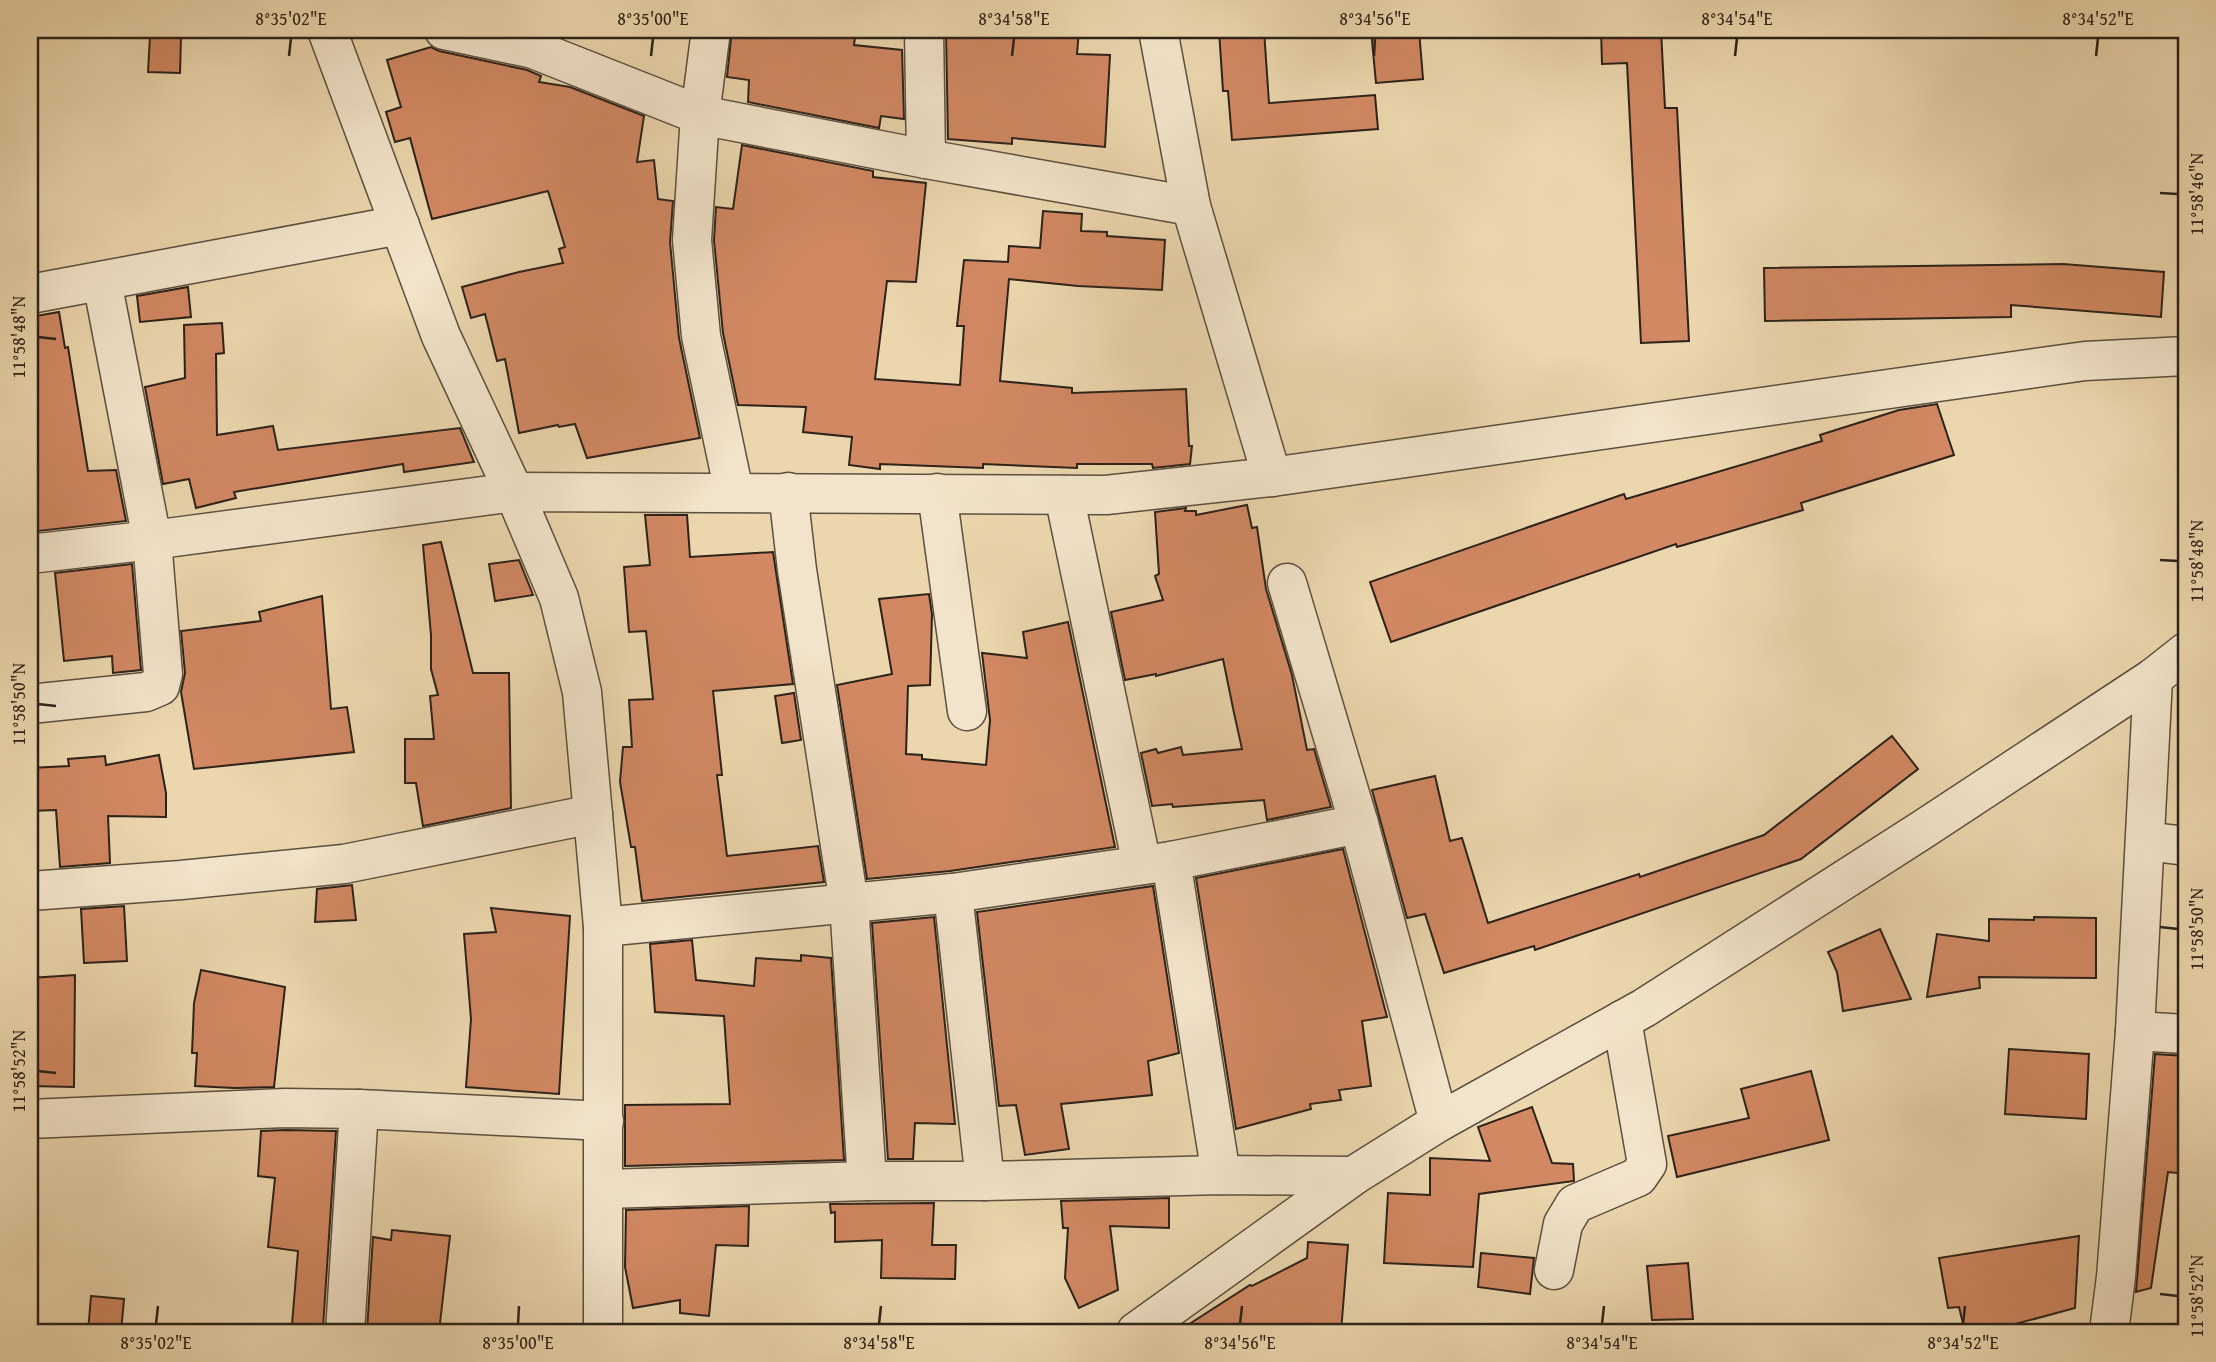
<svg xmlns="http://www.w3.org/2000/svg" width="2216" height="1362" viewBox="0 0 2216 1362" font-family="'Gentium Book Plus',serif">
<style>
.building{fill:#d18863;stroke:#2c221a;stroke-width:2}
.lines{fill:none;stroke-linecap:round;stroke-linejoin:round}
.minor-casing{stroke:#5c4f3f;stroke-width:41}
.minor{stroke:#f2e4ca;stroke-width:38}
.ticks{fill:none;stroke:#2c221a;stroke-width:2.5}
.neatline{fill:none;stroke:#2c221a;stroke-width:2.5}
.ticks-label{font-size:18px;text-anchor:middle;fill:#2c221a}
</style>
<rect width="100%" height="100%" fill="#ebd6ad"/>
<filter id="stains"><feTurbulence type="fractalNoise" baseFrequency=".00286" numOctaves="4"/><feColorMatrix values="0 0 0 0 .2 0 0 0 0 .09 0 0 0 0 .02 0 0 0 .5 -.17"/></filter>
<radialGradient id="worn" r=".72"><stop offset=".6" stop-color="#630" stop-opacity="0"/><stop offset="1" stop-color="#630" stop-opacity=".3"/></radialGradient>
<g class="building">
<polygon points="732,30 856,30 854,45 902,50 904,119 881,116 879,128 748,102 749,80 727,77"/>
<polygon points="946,30 1079,30 1077,54 1110,55 1105,147 1012,138 1012,144 948,139"/>
<polygon points="1219,30 1264,30 1269,103 1375,95 1378,129 1232,140 1228,91 1223,91"/>
<polygon points="1371,30 1419,30 1423,79 1376,83"/>
<polygon points="1601,30 1661,30 1665,108 1677,108 1689,341 1641,343 1627,63 1602,64"/>
<polygon points="150,36 181,37 180,73 148,72"/>
<polygon points="431,47 439,51 527,70 541,76 539,82 570,87 644,116 637,162 654,160 658,199 673,201 670,242 679,338 700,438 587,458 575,424 559,427 558,425 519,433 505,359 497,361 485,314 471,318 462,287 519,272 563,263 559,249 565,247 548,191 432,219 410,138 395,142 386,112 401,107 387,60"/>
<polygon points="742,145 873,171 873,177 926,183 916,282 887,281 875,379 960,385 964,326 957,326 964,260 1008,262 1009,246 1040,248 1043,211 1082,214 1081,231 1107,232 1107,236 1165,240 1162,290 1078,286 1009,279 1000,381 1072,388 1072,393 1186,389 1189,446 1192,446 1190,464 1153,468 1152,464 1077,464 1077,468 983,464 983,468 880,464 880,469 849,465 852,437 803,432 806,407 738,405 723,333 714,240 716,207 733,209"/>
<polygon points="2063,264 2164,272 2161,317 2011,305 2011,317 1765,321 1764,268"/>
<polygon points="188,287 191,317 140,322 137,296"/>
<polygon points="59,312 65,348 68,347 88,471 116,470 126,521 30,532 30,317"/>
<polygon points="222,323 224,353 216,354 217,435 273,426 278,450 460,428 474,462 404,472 403,464 234,492 236,498 196,508 189,479 163,484 145,387 185,378 184,325"/>
<polygon points="1937,404 1954,455 1801,503 1803,510 1677,547 1676,544 1391,642 1370,582 1624,494 1626,499 1822,441 1820,435 1899,410"/>
<polygon points="1247,505 1252,528 1257,527 1266,589 1292,675 1307,750 1314,749 1331,807 1267,820 1264,800 1173,807 1172,804 1152,806 1141,753 1156,749 1158,753 1181,747 1183,755 1242,749 1234,713 1223,659 1156,676 1156,674 1125,680 1111,612 1163,600 1155,576 1159,574 1155,512 1186,508 1185,511 1196,511 1196,515"/>
<polygon points="645,515 687,515 690,557 773,552 793,684 713,691 722,775 717,775 727,856 818,846 824,882 642,901 635,847 631,847 620,782 623,747 632,747 629,700 653,699 646,631 629,632 624,567 650,565"/>
<polygon points="441,542 473,673 509,673 511,808 423,826 416,783 405,783 405,739 434,739 430,696 438,695 431,669 431,635 423,545"/>
<polygon points="519,560 533,595 495,601 489,564"/>
<polygon points="132,564 141,670 113,673 112,656 64,661 55,573"/>
<polygon points="929,594 932,614 930,685 908,686 906,754 922,755 922,759 986,765 990,720 982,653 1027,658 1023,632 1068,622 1115,847 950,871 867,879 837,685 892,674 879,599"/>
<polygon points="322,596 331,709 347,707 354,752 194,769 181,692 185,673 181,631 261,621 259,612"/>
<polygon points="794,693 801,740 782,743 775,696"/>
<polygon points="1892,736 1918,769 1801,859 1535,950 1534,946 1444,973 1425,914 1407,918 1372,790 1435,776 1450,841 1462,838 1488,923 1639,874 1640,877 1764,835"/>
<polygon points="159,755 166,793 166,817 108,816 110,863 60,867 56,810 30,811 30,768 69,766 68,759 105,756 106,765"/>
<polygon points="1343,849 1387,1017 1362,1021 1371,1086 1339,1090 1341,1100 1310,1104 1311,1109 1236,1129 1196,878"/>
<polygon points="352,885 356,920 315,922 317,889"/>
<polygon points="1153,886 1179,1053 1148,1061 1152,1095 1061,1104 1069,1149 1025,1155 1016,1105 999,1106 977,912"/>
<polygon points="124,906 127,961 84,963 81,909"/>
<polygon points="491,908 570,916 559,1094 466,1087 471,1019 464,934 496,932"/>
<polygon points="934,917 955,1124 915,1123 913,1159 888,1159 872,923"/>
<polygon points="2034,917 2096,918 2096,978 1979,977 1980,988 1927,997 1937,934 1989,941 1989,919 2034,920"/>
<polygon points="1880,929 1911,999 1843,1011 1837,972 1828,952"/>
<polygon points="692,940 696,980 754,986 756,958 801,961 801,955 831,958 844,1160 625,1166 625,1105 730,1104 724,1016 655,1012 650,944"/>
<polygon points="201,970 285,987 274,1087 234,1088 195,1086 197,1053 192,1053 194,1003"/>
<polygon points="75,975 74,1087 30,1086 30,978"/>
<polygon points="2009,1049 2089,1054 2086,1119 2005,1114"/>
<polygon points="2155,1054 2186,1056 2186,1174 2168,1172 2151,1288 2136,1292"/>
<polygon points="1811,1071 1829,1140 1677,1177 1668,1136 1749,1118 1741,1089"/>
<polygon points="1532,1107 1552,1163 1573,1164 1574,1181 1479,1194 1473,1267 1384,1263 1388,1193 1430,1195 1430,1158 1490,1161 1478,1127"/>
<polygon points="285,1130 336,1131 323,1327 292,1325 298,1251 268,1247 275,1178 258,1176 261,1131"/>
<polygon points="1169,1198 1169,1228 1110,1226 1118,1290 1079,1308 1065,1278 1068,1228 1063,1228 1061,1201"/>
<polygon points="934,1203 932,1245 956,1245 955,1279 881,1278 882,1240 835,1242 835,1212 831,1213 830,1204"/>
<polygon points="749,1206 748,1246 716,1245 709,1316 680,1313 680,1300 633,1308 625,1267 626,1210"/>
<polygon points="392,1230 450,1236 439,1332 367,1331 373,1237 391,1240"/>
<polygon points="2079,1236 2075,1308 1986,1332 1965,1332 1959,1307 1948,1308 1939,1258"/>
<polygon points="1308,1242 1348,1245 1341,1332 1311,1330 1283,1332 1177,1332 1250,1285 1252,1286 1307,1258"/>
<polygon points="1481,1253 1534,1258 1530,1294 1478,1287"/>
<polygon points="1688,1263 1693,1319 1652,1320 1647,1266"/>
<polygon points="91,1296 124,1299 121,1332 88,1332"/>
</g>
<g class="lines">
<g class="minor-casing">
<g id="minor">
<polyline points="327,30 441,336 514,492 559,598 582,692 603,927 603,1332"/>
<polyline points="444,30 533,49 700,115 926,159 1191,206"/>
<polyline points="711,30 700,115 692,240 701,336 734,492"/>
<polyline points="924,30 926,159"/>
<polyline points="1158,30 1191,206 1272,477"/>
<polyline points="30,294 400,225"/>
<polyline points="788,492 797,570 849,903 867,1181"/>
<polyline points="937,493 967,711"/>
<polyline points="1064,495 1142,865"/>
<polyline points="30,554 152,540 514,492 1106,495 1272,477 2085,361 2186,356"/>
<polyline points="1287,583 1359,824"/>
<polyline points="30,704 146,692 160,686 163,674 152,540 102,281"/>
<polyline points="2145,841 2186,846"/>
<polyline points="1171,861 1221,1175"/>
<polyline points="30,891 181,880 344,864 593,814"/>
<polyline points="953,893 985,1181"/>
<polyline points="603,927 953,893 1171,861 1359,824 1439,1122"/>
<polyline points="2135,1031 2186,1034"/>
<polyline points="30,1119 285,1108 359,1109 604,1121"/>
<polyline points="605,1189 867,1181 985,1181 1221,1175 1353,1176"/>
<polyline points="1554,1270 1563,1224 1575,1204 1638,1177 1647,1164 1622,1020"/>
<polyline points="345,1332 359,1109"/>
<polyline points="1136,1332 1353,1176 1439,1122 1644,1008 1922,830 2153,678 2186,652"/>
<polyline points="2109,1332 2116,1277 2135,1031 2153,678"/>
</g>
</g>
<use href="#minor" class="minor"/>
</g>
<path class="ticks" d="M289,56L291,38M651,56L653,38M1012,56L1014,38M1374,56L1375,38M1735,56L1737,38M2096,56L2098,38M2160,193L2178,194M38,337L56,339M2160,560L2178,561M38,704L56,706M2160,927L2178,929M38,1071L56,1073M2160,1294L2178,1296M156,1324L158,1306M518,1324L519,1306M879,1324L881,1306M1240,1324L1242,1306M1602,1324L1604,1306M1963,1324L1965,1306"/>
<rect width="2216" height="1362" fill="none" stroke="#ebd6ad" stroke-width="77"/>
<rect x="38" y="38" width="2140" height="1286" class="neatline"/>
<g class="ticks-label">
<text x="291" y="25">8°35'02"E</text>
<text x="653" y="25">8°35'00"E</text>
<text x="1014" y="25">8°34'58"E</text>
<text x="1375" y="25">8°34'56"E</text>
<text x="1737" y="25">8°34'54"E</text>
<text x="2098" y="25">8°34'52"E</text>
<text transform="translate(2197 194) rotate(-90)" y="6">11°58'46"N</text>
<text transform="translate(19 337) rotate(-90)" y="6">11°58'48"N</text>
<text transform="translate(2197 561) rotate(-90)" y="6">11°58'48"N</text>
<text transform="translate(19 704) rotate(-90)" y="6">11°58'50"N</text>
<text transform="translate(2197 929) rotate(-90)" y="6">11°58'50"N</text>
<text transform="translate(19 1071) rotate(-90)" y="6">11°58'52"N</text>
<text transform="translate(2197 1296) rotate(-90)" y="6">11°58'52"N</text>
<text x="156" y="1349">8°35'02"E</text>
<text x="518" y="1349">8°35'00"E</text>
<text x="879" y="1349">8°34'58"E</text>
<text x="1240" y="1349">8°34'56"E</text>
<text x="1602" y="1349">8°34'54"E</text>
<text x="1963" y="1349">8°34'52"E</text>
</g>
<rect width="100%" height="100%" filter="url(#stains)"/>
<rect width="100%" height="100%" fill="url(#worn)"/>
</svg>
